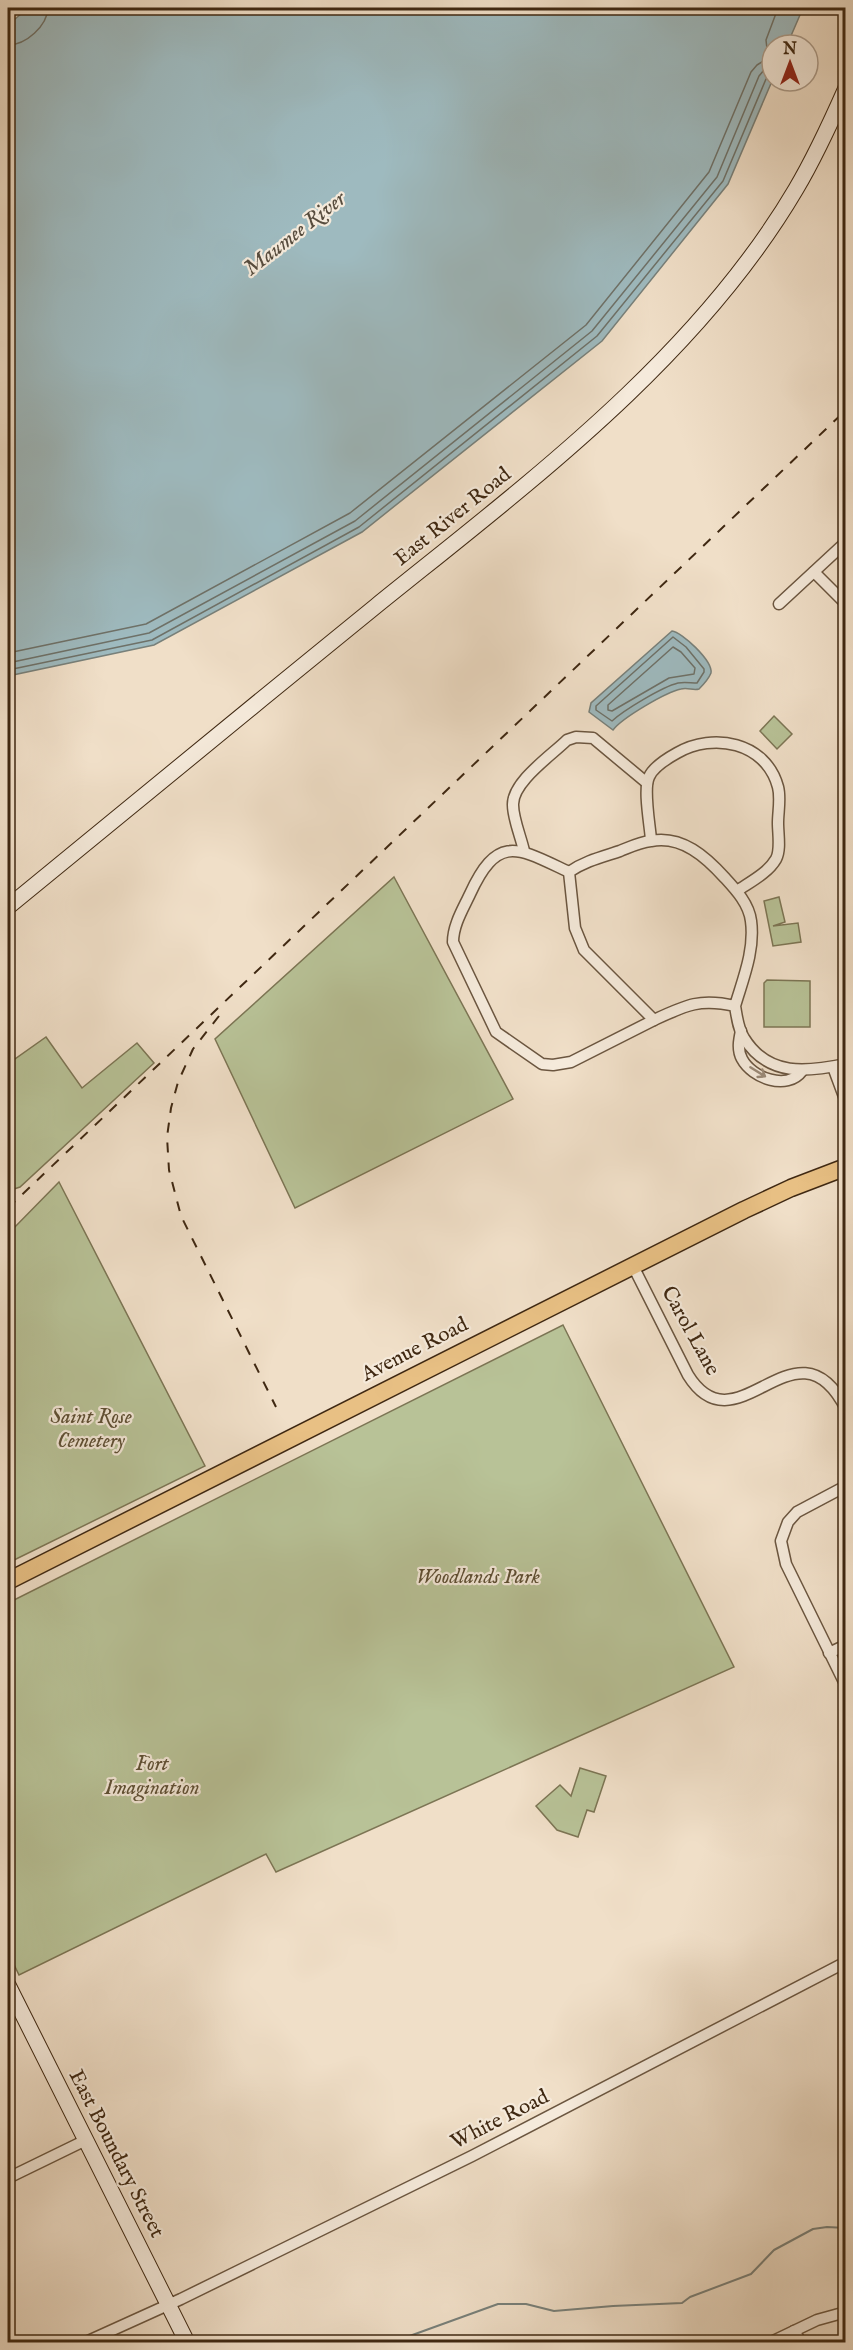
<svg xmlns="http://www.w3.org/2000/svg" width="853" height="2350" viewBox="0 0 853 2350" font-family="'IM FELL English',serif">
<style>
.green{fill:#b8c297;stroke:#7c7554;stroke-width:1.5}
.water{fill:#9ebabf;stroke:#78807a;stroke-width:1.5}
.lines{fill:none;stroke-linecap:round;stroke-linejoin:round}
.shore{stroke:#6e7168;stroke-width:1.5}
.stream{stroke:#78807a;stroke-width:2}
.street-casing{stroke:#6b5640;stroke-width:13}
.secondary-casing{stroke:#3f2812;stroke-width:17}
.primary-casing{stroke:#3f2812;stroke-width:19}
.street{stroke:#f5eadb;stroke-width:10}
.secondary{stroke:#f5eadb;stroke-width:15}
.primary{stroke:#e8c084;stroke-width:16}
.rail{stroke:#3f2812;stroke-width:2;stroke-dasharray:10 10;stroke-linecap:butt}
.oneway{stroke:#9a8976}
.labels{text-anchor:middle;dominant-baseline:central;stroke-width:4.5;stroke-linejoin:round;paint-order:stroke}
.street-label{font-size:21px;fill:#3f2812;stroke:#f5eadb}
.park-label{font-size:21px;font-style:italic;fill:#5d4e33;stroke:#f5eadb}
.water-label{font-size:22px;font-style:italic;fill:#574c3d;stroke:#f5eadb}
</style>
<rect width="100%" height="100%" fill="#f0dfc8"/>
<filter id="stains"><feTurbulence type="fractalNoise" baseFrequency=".00333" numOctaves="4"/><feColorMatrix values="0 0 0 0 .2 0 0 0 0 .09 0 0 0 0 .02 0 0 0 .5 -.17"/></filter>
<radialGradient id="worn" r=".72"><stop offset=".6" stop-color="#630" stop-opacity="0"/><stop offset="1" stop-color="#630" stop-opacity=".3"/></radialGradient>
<g class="green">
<polygon points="774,716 792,734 777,749 760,731"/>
<polygon points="394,877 513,1099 295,1208 215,1039"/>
<polygon points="779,897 785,922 773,926 798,923 801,942 773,946 764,901"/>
<polygon points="767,980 810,981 810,1027 764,1027 764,983"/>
<polygon points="46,1037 82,1088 137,1043 154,1063 20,1187 8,1191 8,1064"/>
<polygon points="59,1182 205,1466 8,1563 8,1234"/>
<polygon points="563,1325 734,1667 276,1872 266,1854 19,1975 8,1952 8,1603"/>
<polygon points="580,1768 606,1776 594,1812 587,1810 578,1837 557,1830 536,1806 560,1785 571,1796"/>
</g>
<g class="water">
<polygon points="28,8 803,8 787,45 772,45 772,81 728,184 602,341 362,532 154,645 8,676 8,25"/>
<path d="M672,631C682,632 713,661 711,673C709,678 703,685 699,689C693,691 688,687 681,689C666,692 622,718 613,730L589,712L591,703Z"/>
</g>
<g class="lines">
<g class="shore">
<path d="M8,45C26,45 47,26 48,8"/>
<path d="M673,637L686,647L704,669V672L697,683C691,683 684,682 678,683C662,687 624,710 612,721L596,710V706Z"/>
<polygon points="673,647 681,652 695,668 694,674 669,678 612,711 608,710 608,705"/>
<polyline points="8,653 146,624 350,513 586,325 709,172 751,72 757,65 768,58 766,40 778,8"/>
<polyline points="8,663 149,633 355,521 592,331 717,177 759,76 764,70 772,68"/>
<polyline points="8,670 152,640 359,527 597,336 723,181 766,79 772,75"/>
</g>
<polyline class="stream" points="393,2342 498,2304 526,2304 554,2311 613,2306 682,2303 690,2297 751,2274 774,2250 813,2229 827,2227 846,2228"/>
<g class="street-casing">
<g id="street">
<polyline points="814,572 846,604"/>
<polyline points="779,604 846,542"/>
<path d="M651,840C650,825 643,789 649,777C653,767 668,758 677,753C713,732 766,742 778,787C781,798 778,812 778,823C778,834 781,850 776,859C768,873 750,882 737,891"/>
<path d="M524,851C521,837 513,819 513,805C512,782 552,755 567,740L576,737L593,738L647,783"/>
<path d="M569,872C518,848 498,833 470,894C463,909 453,925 453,942L496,1032L542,1064L553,1065L571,1062L654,1020"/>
<path d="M735,1006C743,979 755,950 751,921C749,904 736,890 725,878C706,857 682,835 651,841C640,842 630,847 620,851C602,857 585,861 569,872L575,928L584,950L654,1020C686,1005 700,998 735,1006C737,1017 738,1029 744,1038C768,1077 807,1072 846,1064"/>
<path d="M741,1031C739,1040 737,1050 742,1059C752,1078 787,1091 802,1071"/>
<polyline points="833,1067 846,1102"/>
<path d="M633,1266L688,1375C737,1454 796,1311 846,1409"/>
<polyline points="846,1486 797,1512 788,1522 781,1541 786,1564 846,1686"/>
<polyline points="829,1653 846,1645"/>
<polyline points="8,2178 86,2140"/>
<polyline points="794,2331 801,2342"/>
<polyline points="86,2342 181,2299 472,2156 846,1962"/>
<polyline points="771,2342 817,2320 846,2312"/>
</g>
</g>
<g class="secondary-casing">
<g id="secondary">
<path d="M8,907C130,807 253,706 376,606C527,484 696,359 796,189C815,157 831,122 846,88"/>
<polyline points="8,1985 187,2342"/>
</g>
</g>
<g class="primary-casing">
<polyline id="primary" points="8,1581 744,1210 791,1188 846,1167"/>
</g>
<use href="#street" class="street"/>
<use href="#secondary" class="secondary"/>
<use href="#primary" class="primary"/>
<g class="rail">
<polyline points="219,1016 193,1049 178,1082 171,1108 167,1137 169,1170 181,1216 276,1407"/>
<polyline points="8,1208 846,410"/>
</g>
</g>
<defs><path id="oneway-shaft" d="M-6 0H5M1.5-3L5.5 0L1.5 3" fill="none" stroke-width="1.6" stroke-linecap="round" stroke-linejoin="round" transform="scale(1.5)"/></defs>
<use class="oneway" href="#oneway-shaft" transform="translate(758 1072) rotate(32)"/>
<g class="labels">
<g class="street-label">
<text transform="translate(453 517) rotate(-39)">East River Road</text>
<text transform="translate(690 1331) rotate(61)">Carol Lane</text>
<text transform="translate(415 1350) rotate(-27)">Avenue Road</text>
<text transform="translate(500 2120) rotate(-27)">White Road</text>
<text transform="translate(116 2154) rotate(63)">East Boundary Street</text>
</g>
<g class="park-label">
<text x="91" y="1417">Saint Rose<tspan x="91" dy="24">Cemetery</tspan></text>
<text x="478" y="1577">Woodlands Park</text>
<text x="152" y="1764">Fort<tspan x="152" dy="24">Imagination</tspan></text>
</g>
<g class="water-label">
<text transform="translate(295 234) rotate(-38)">Maumee River</text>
</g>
</g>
<rect width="853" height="2350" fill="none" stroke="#f0dfc8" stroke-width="30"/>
<rect x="9" y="9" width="835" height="2332" fill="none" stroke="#3f2812" stroke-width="3"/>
<rect x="15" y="15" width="823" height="2320" fill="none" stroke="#3f2812" stroke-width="1.5"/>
<g transform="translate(790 63)"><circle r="28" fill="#f5eadb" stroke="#ac9c8b" stroke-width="1.5"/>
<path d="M0-4.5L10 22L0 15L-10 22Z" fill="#8f2418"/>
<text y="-9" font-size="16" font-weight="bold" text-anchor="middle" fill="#3f2812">N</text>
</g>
<rect width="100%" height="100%" filter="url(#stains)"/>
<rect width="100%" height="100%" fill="url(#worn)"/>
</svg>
